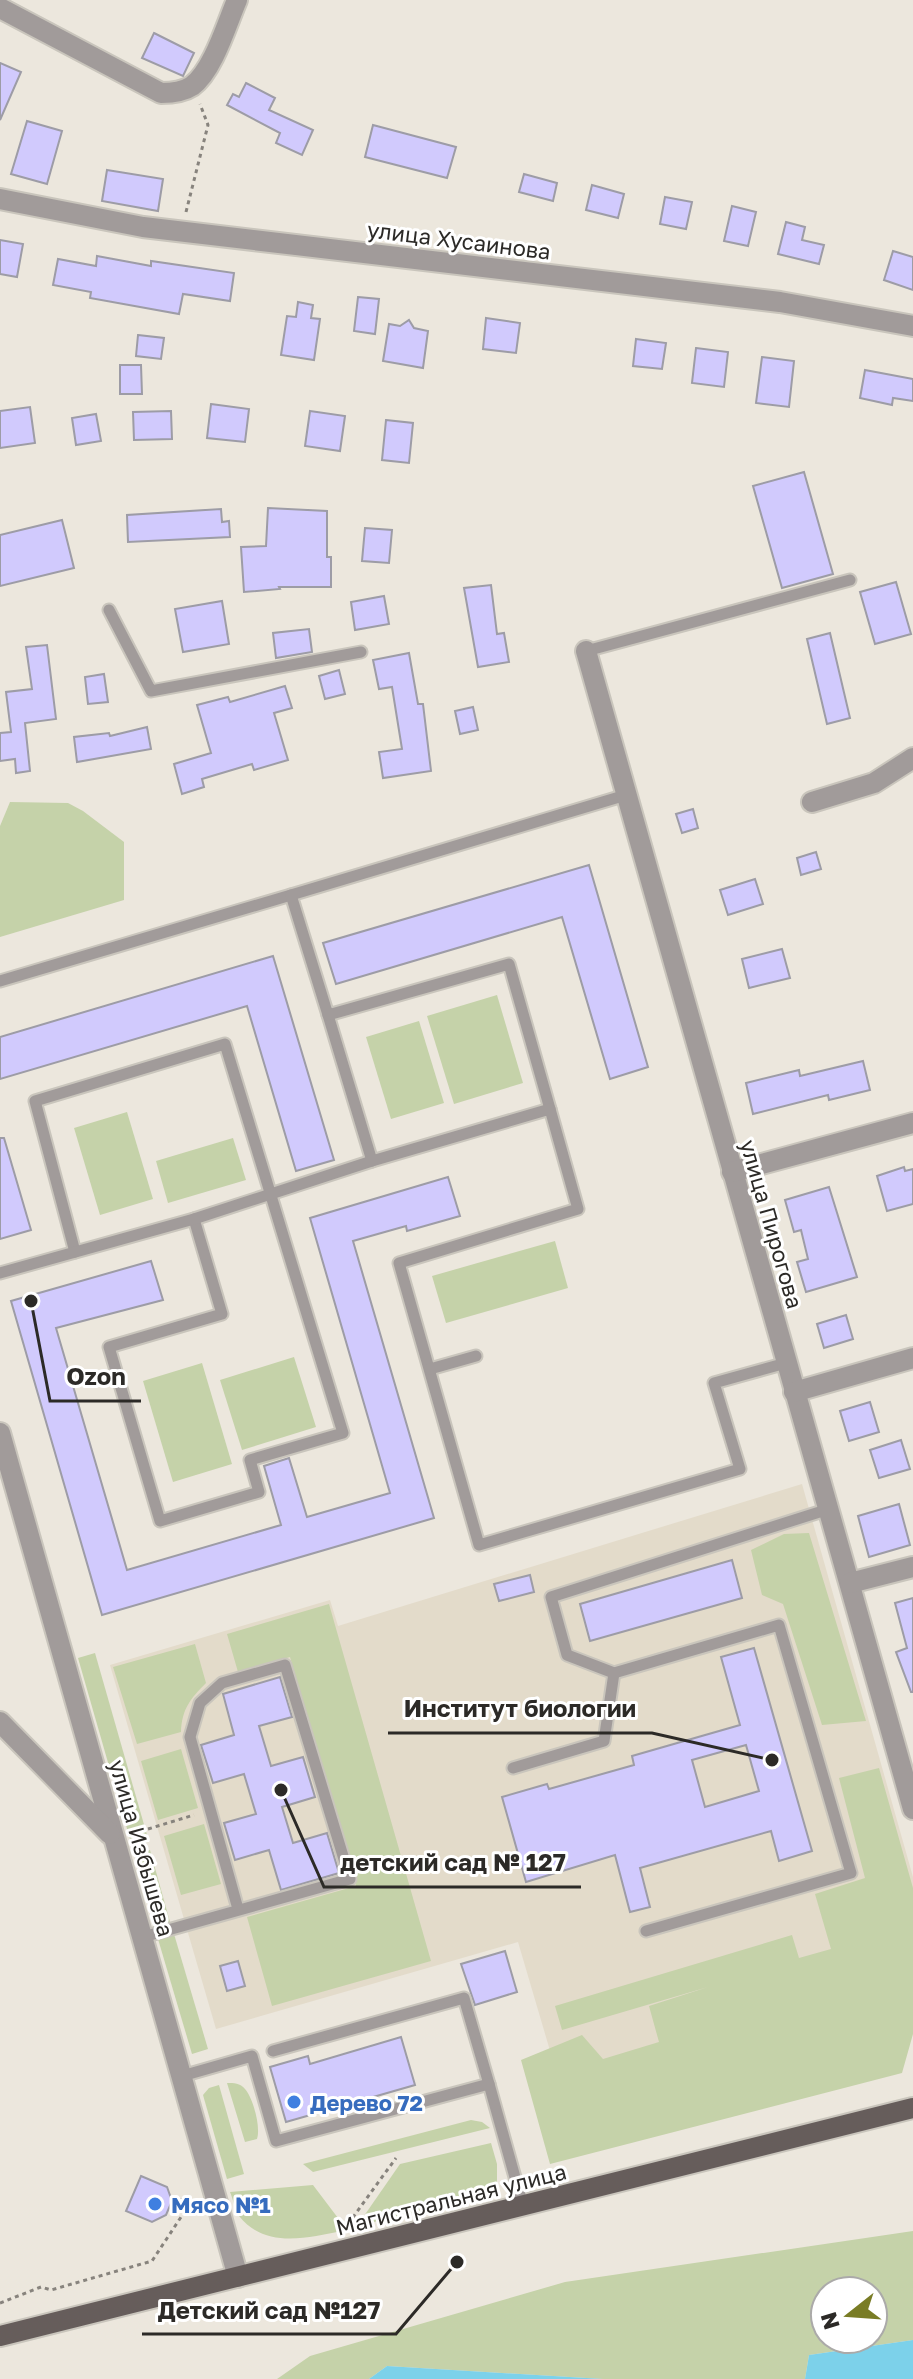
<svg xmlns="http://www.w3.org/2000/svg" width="913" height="2379" viewBox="0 0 913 2379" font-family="'Golos Text',sans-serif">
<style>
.built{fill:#e3dbca}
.green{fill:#c5d2a9;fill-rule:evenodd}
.water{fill:#7cd1ea}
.building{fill:#d1cafd;stroke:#9d9ca6;stroke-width:2;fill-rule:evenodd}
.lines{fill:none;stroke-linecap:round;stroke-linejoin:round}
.lane-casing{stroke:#c9c5bc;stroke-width:15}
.street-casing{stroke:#c9c5bc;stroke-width:24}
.primary-casing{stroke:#c9c5bc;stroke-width:24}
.path{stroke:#87837d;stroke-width:3;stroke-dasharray:4 4;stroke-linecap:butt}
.lane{stroke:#a19b9a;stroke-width:11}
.street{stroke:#a19b9a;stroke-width:20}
.primary{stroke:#665d5b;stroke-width:20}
.shop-dot{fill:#3f7fe0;stroke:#fff;stroke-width:3}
.labels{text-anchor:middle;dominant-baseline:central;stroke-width:6;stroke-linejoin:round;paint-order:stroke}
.street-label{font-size:22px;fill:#2c2a27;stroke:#fff}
.shop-label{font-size:22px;font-weight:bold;fill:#366cbe;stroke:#fff;text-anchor:start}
.leader{fill:none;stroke:#2c2a27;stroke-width:3}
.callout-dot{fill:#2c2a27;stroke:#fff;stroke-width:3}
.callout-label{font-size:24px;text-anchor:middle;font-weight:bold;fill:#2c2a27;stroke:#fff;stroke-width:6;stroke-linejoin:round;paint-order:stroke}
</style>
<rect width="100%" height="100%" fill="#ece7dd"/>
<polygon class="built" points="802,1484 913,1877 913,1986 561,2088 518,1942 216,2029 110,1665 330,1600 338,1626"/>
<g class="green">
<polygon points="10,802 68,803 83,811 124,842 124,900 0,937 0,826"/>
<polygon points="497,995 523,1083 454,1104 427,1016"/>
<polygon points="419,1021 444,1103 391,1119 366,1037"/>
<polygon points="127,1112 153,1199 100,1215 74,1128"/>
<polygon points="233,1138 246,1180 168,1203 156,1161"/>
<polygon points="555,1241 568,1288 446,1323 432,1276"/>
<polygon points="294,1357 316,1427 242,1450 220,1380"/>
<polygon points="202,1363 232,1464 173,1482 143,1381"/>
<polygon points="809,1533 866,1721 822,1725 783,1604 762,1595 751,1550 784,1534"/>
<polygon points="329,1604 431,1961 272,2006 247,1917 356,1886 290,1657 238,1672 227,1634"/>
<path d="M195,1644L206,1683C190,1699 182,1709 181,1732L137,1744L113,1667Z"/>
<polygon points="95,1653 149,1842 132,1846 78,1658"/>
<polygon points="181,1749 198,1808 158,1820 141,1761"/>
<polygon points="879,1768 913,1888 913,2034 902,2073 550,2164 521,2060 582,2035 603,2059 659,2042 649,2006 708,1987 562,2030 555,2006 792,1935 799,1958 831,1949 815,1894 865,1878 839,1778"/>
<polygon points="204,1824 221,1884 181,1895 164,1836"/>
<polygon points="150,1850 170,1922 155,1926 134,1854"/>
<polygon points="174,1934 208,2049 192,2054 158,1939"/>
<path d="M227,2083C234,2083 240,2083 245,2089C253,2098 261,2127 257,2139L245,2142Z"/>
<polygon points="219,2085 244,2174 227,2179 203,2095 209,2088"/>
<polygon points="471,2120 482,2122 490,2128 313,2172 303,2164"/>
<polygon points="491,2143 497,2164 497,2183 487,2195 357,2226 400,2164"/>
<path d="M313,2185L338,2218L342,2231C307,2238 265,2249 239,2216C235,2210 233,2199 230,2192Z"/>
<path d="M913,2231V2340L809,2355L805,2379H603L387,2366L369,2379H277L310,2356L565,2282ZM825,2291H873V2339H825Z"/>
</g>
<g class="water">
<polygon points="913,2340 913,2379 805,2379 809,2355"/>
<polygon points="387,2366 603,2379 369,2379"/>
</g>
<g class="building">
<polygon points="154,33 194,53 183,76 142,58"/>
<polygon points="0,63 21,72 0,120"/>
<polygon points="246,83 275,98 269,110 313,130 302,155 276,143 280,133 227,105 233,94 239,97"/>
<polygon points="27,121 62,131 47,184 11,174"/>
<polygon points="373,125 456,147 447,178 365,157"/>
<polygon points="107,170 163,179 158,211 102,201"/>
<polygon points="524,174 557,183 553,201 519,192"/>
<polygon points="592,185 624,194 618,218 586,210"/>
<polygon points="665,197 692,202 686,229 660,224"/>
<polygon points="732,206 756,212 748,246 724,241"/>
<polygon points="786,222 805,227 802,240 824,245 819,264 778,254"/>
<polygon points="0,240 23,244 17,277 0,274"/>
<polygon points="893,251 913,257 913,290 884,280"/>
<polygon points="97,256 151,266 151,261 234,273 230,301 183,294 179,314 90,298 91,292 53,285 58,259 96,266"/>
<polygon points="358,297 379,299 375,334 354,331"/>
<polygon points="298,302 313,305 311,318 320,319 314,360 281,355 287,316 296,317"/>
<polygon points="486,318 520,323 516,353 483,349"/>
<polygon points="409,320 414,328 428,331 423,368 383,361 389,324 400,326"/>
<polygon points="138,335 164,338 161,359 136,356"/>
<polygon points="636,339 666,343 662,369 633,366"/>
<polygon points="696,348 728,352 724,387 692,383"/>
<polygon points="762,357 794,361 789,407 756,403"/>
<polygon points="120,365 141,365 142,394 120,394"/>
<polygon points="865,370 913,379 913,401 893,398 892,405 860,398"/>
<polygon points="211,404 249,409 245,442 207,438"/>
<polygon points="30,407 35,443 0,448 0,411"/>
<polygon points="171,411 172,439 134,440 133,412"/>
<polygon points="310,411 345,416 340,451 305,446"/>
<polygon points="96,414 101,441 76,445 72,418"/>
<polygon points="386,420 413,423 409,463 382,460"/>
<polygon points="804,472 833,574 782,588 753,486"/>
<polygon points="268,508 327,511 327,557 331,557 331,587 279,587 280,589 244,592 241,547 266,546"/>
<polygon points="221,509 222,522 229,521 230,537 128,542 127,515"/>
<polygon points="62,520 74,568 0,586 0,535"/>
<polygon points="365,528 392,530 389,563 362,561"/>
<polygon points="896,582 911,634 875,644 860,592"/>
<polygon points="491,585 497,634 504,633 509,662 478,667 464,588"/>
<polygon points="384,596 389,624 355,630 351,602"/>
<polygon points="222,601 229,644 183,652 175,609"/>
<polygon points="309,629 312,652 276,658 273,633"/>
<polygon points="830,633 850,718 827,724 807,639"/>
<polygon points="47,645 56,719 25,723 30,771 16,773 15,759 0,761 0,733 11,732 6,692 32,689 26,647"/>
<polygon points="409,653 418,704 423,704 431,771 383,778 379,752 402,749 392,687 379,689 373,660"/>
<polygon points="339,670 345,694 325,699 319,676"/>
<polygon points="104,674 108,702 88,704 85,677"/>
<polygon points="285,686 292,708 274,713 288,760 254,770 252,764 202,779 204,787 182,794 174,764 211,753 197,705 228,697 230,702"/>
<polygon points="473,707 478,730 460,734 455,711"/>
<polygon points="147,727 151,749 77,762 74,737 109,733 110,736"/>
<polygon points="693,809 698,828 682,833 676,814"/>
<polygon points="816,852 821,869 801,875 797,858"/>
<polygon points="589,865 648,1067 610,1079 562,917 336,984 323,943"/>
<polygon points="755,879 763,904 728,915 720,890"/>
<polygon points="782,949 790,978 749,988 742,959"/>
<polygon points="273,956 334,1160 296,1171 247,1006 0,1079 0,1037"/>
<polygon points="863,1061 870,1090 829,1100 828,1095 753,1114 746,1083 799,1070 800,1076"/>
<polygon points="0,1138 4,1138 31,1230 0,1239"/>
<polygon points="904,1167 905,1171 913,1169 913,1204 887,1211 877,1176"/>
<polygon points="448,1177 460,1216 407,1231 406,1226 353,1241 434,1518 102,1615 11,1301 151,1261 163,1300 56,1328 127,1570 281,1525 264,1466 289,1458 307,1517 390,1493 310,1218"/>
<polygon points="829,1187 857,1277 806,1292 797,1262 808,1259 801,1230 794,1232 785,1200"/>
<polygon points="846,1315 853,1339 824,1348 817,1324"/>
<polygon points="870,1402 879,1432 849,1441 840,1411"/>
<polygon points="901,1440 910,1469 879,1478 870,1450"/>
<polygon points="899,1504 910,1545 869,1557 858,1516"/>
<polygon points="732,1560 742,1598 590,1641 580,1604"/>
<polygon points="530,1575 534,1592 499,1601 494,1584"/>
<polygon points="913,1598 913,1692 911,1692 896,1652 907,1648 895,1603"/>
<path d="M754,1648L812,1851L779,1861L771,1831L640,1868L650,1907L630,1912L615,1855L526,1882L502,1797L547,1784L549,1789L634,1765L632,1756L740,1725L721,1657ZM746,1745L759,1791L705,1807L692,1760Z"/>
<polygon points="280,1677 292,1717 259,1726 271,1766 303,1757 315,1797 282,1807 293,1843 327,1833 339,1873 281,1890 269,1850 235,1860 224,1823 256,1814 244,1774 213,1783 201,1745 234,1735 223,1694"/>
<polygon points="505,1951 517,1992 475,2005 461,1964"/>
<polygon points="238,1961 245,1986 227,1991 220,1966"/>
<polygon points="401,2037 415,2085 286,2122 270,2067 308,2056 310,2064"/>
<polygon points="141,2176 167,2187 172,2201 166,2215 152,2222 126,2211"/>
</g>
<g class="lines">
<g class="lane-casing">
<g id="lane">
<polyline points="109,610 151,691 361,652"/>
<polyline points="586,651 850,580"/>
<polyline points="0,981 291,895"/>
<polyline points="328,1015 372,1161"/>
<polyline points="550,1109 509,964 328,1015 291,895 626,795"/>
<polyline points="75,1252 35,1101 225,1044 343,1433 250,1460 259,1492 160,1521 109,1347 222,1314 194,1219"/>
<polyline points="0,1273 194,1219 372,1161 550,1109 578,1209 399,1263 479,1545 740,1469 714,1383 786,1363"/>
<polyline points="430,1369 476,1356"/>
<polyline points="614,1673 779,1625 851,1873 646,1931"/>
<polyline points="513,1768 604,1741 614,1673 567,1655 551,1597 829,1509"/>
<polyline points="143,1937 350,1879 285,1665 222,1683 200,1703 190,1737 238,1909"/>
<polyline points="273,2051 464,1998 489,2084"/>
<polyline points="182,2076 252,2056 276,2141 489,2084 523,2206"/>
</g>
</g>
<g class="street-casing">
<g id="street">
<path d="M0,8L161,93C172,93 183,92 192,86C213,71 227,23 237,0"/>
<polyline points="0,199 143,227 780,302 913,326"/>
<polyline points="586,651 913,1809"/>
<polyline points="812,802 874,783 913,758"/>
<polyline points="732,1172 913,1123"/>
<polyline points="794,1392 913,1358"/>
<polyline points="0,1433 238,2277"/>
<polyline points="850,1583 913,1567"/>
<polyline points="0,1722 110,1834"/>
</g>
</g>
<g class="primary-casing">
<polyline id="primary" points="0,2336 913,2108"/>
</g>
<g class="path">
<polyline points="186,212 208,125 200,104"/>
<polyline points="148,1829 194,1815"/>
<polyline points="348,2224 396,2158"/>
<polyline points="0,2303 41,2287 51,2290 152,2261 185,2211 182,2198"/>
</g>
<use href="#lane" class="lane"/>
<use href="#street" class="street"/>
<use href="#primary" class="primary"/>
</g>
<g class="shop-dot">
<circle cx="294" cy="2102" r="8"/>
<circle cx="155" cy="2204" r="8"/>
</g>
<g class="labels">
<g class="street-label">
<text transform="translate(459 240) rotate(7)">улица Хусаинова</text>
<text transform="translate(772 1224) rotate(74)">улица Пирогова</text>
<text transform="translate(142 1848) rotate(74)">улица Избышева</text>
<text transform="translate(451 2199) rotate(-14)">Магистральная улица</text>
</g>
<g class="shop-label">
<text x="310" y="2102">Дерево 72</text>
<text x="171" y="2204">Мясо №1</text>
</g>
</g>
<path class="leader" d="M31 1301L50 1401H141M772 1760L652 1733H388M281 1790L324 1887H581M457 2262L396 2334H142"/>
<g class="callout-dot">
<circle cx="31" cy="1301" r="8"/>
<circle cx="772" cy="1760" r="8"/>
<circle cx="281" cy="1790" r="8"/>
<circle cx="457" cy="2262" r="8"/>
</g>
<g class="callout-label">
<text x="96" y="1385">Ozon</text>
<text x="520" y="1717">Институт биологии</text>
<text x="453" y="1871">детский сад № 127</text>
<text x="269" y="2319">Детский сад №127</text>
</g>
<g transform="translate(849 2315) rotate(253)"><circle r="38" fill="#ffffff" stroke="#abaaa9" stroke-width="2"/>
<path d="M0-6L14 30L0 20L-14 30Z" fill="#797c25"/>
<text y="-12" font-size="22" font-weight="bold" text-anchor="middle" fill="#2c2a27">N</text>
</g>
</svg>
